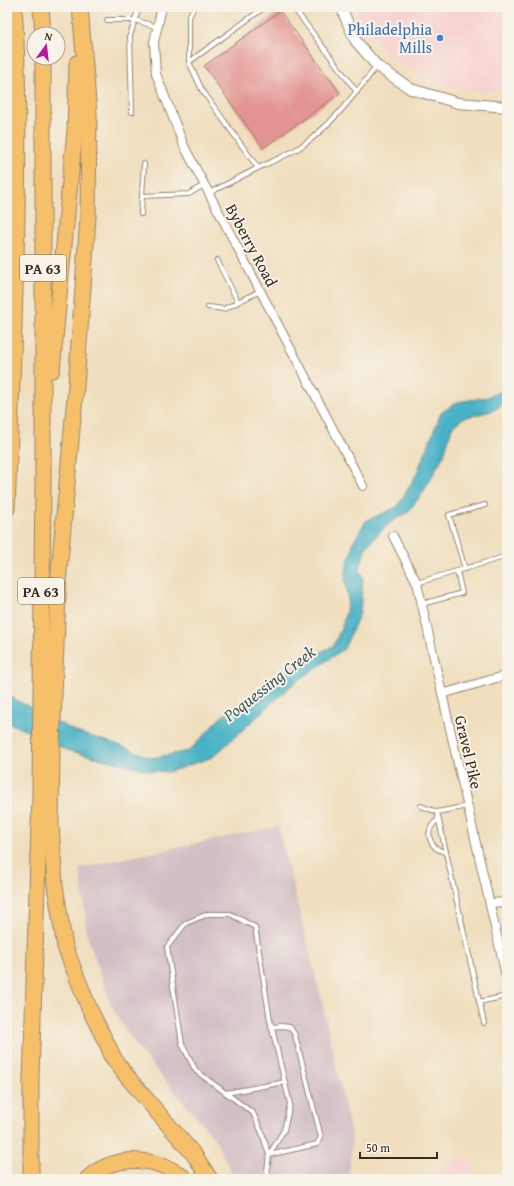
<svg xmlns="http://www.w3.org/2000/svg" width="514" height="1186" viewBox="0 0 514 1186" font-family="'Gentium Book Plus',serif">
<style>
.built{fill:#f7d0cf}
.industrial{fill:#d2bec5}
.water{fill:#47b1c6;stroke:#416e72}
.building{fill:#e39492}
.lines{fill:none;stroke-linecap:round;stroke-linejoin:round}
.service-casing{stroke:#96846e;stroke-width:6}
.minor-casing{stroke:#96846e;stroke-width:10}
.tertiary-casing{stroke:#96846e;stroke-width:12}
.motorway-casing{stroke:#96846e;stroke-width:17}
.service{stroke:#fff;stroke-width:4}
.minor{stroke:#fff;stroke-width:8}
.tertiary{stroke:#fff;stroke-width:10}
.motorway{stroke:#f6c06b;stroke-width:15}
.shop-dot{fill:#3f7fe0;stroke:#f7f3e8;stroke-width:1.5}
.labels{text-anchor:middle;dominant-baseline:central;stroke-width:4;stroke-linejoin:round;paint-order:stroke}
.shield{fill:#f7f3e8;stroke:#73665b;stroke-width:1}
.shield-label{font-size:15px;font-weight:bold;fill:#3b2a1e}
.shop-label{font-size:16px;fill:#366cbe;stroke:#f7f3e8;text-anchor:end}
.street-label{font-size:16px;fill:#3b2a1e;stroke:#f7f3e8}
.water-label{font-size:17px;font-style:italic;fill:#3f5959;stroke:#f7f3e8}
</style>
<rect width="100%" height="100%" fill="#f7f3e8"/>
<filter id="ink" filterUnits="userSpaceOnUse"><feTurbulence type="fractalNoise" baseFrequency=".025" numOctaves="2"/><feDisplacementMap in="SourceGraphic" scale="8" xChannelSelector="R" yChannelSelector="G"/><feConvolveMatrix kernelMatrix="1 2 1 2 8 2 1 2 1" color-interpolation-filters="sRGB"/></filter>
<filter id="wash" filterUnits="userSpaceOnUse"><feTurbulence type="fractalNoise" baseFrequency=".012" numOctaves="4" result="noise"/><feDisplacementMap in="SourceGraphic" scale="16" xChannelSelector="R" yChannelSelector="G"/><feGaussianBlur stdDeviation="0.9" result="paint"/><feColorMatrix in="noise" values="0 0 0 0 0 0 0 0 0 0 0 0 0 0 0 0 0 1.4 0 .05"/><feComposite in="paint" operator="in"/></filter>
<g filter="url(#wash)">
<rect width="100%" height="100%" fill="#f0debe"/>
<g class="built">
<polygon points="355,7 507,7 507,91 471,91 441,84 412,72 386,53 362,23"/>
<polygon points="469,1156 479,1179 415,1179"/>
</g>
<polygon class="industrial" points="278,826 323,1006 352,1139 349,1179 235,1179 215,1139 139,1050 112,1008 87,935 80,868"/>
<polygon class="water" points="507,388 507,402 492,411 463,418 452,427 444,455 422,494 407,513 394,520 381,531 365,549 360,569 363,578 360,613 344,649 293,684 213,757 169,772 151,771 67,750 7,722 7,695 76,732 116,744 152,758 189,751 221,717 266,685 310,657 333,646 343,624 348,601 345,578 348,560 352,551 353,542 366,521 397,507 416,475 441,413 457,402 488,397"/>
<g id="blocks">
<polygon class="building" points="280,11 340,93 263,148 204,66"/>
</g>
</g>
<g filter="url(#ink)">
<use href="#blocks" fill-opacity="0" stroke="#96846e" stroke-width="1"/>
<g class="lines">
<g class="service-casing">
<g id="service">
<polyline points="139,7 135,20 157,27"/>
<polyline points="194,7 189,17 189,62 265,7"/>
<polyline points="293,7 357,92"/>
<polyline points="107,20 135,20 130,36 132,112"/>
<path d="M189,62L202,90L258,168C271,162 285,156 297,149C329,129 354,95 377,66"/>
<polyline points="144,164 142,196 189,194 204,185"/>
<polyline points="209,193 258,168"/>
<polyline points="141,214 142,196"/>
<polyline points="217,260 238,302"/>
<polyline points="208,307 224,309 260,291"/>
<polyline points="465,569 449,515 485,505"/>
<polyline points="417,583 507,556"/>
<polyline points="422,604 462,593 457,571"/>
<polyline points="421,806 437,812"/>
<polyline points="468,806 437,812 484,1023"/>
<path d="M439,819C423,829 428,849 446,852"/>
<polyline points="479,1002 507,996"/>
<polyline points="226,1093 285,1082"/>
<polyline points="269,1155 284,1130 290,1104 270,1020 255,927 230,914 208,914 186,923 167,947 182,1044 196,1071 253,1113 262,1133 269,1155 267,1171 270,1179"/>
<polyline points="269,1155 317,1144 321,1137 295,1035 290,1027 281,1026 271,1027"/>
</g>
</g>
<g class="minor-casing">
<g id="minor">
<polyline points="162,7 154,42 156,74 184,146 363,486"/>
<polyline points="393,536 417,583 507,980"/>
<polyline points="442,694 507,675"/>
<polyline points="490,903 507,902"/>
</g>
</g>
<g class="tertiary-casing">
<polyline id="tertiary" points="341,7 355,40 377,66 411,89 458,103 507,107"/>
</g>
<g class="motorway-casing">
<g id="motorway">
<polyline points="41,7 43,34"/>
<polyline points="80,7 89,113 88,217 76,386 59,571 52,744 51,825 55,886 65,947 89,1008 116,1062"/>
<polyline points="52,370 75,130 77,63"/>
<path d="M7,509C11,412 15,314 17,216C18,146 19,76 14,7"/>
<polyline points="110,1054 129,1079 195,1156 210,1179"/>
<polyline points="31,1179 31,1079 40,794 43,479 43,58"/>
<path d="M87,1179C116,1153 156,1156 186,1179"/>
</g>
</g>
<use href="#service" class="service"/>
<use href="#minor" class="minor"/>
<use href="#tertiary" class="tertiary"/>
<use href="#motorway" class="motorway"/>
</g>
</g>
<circle class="shop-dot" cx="440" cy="38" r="4"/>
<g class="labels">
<g class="shield">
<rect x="20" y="255" width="46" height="26" rx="3"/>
<rect x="18" y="578" width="46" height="26" rx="3"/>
</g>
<g class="shield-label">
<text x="43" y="268">PA 63</text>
<text x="41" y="591">PA 63</text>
</g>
<g class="shop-label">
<text x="432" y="29">Philadelphia<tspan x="432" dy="18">Mills</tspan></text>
</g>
<g class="street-label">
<text transform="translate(252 245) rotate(62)">Byberry Road</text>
<text transform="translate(469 752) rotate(77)">Gravel Pike</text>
</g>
<g class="water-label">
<text transform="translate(269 683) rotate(-38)">Poquessing Creek</text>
</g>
</g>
<rect width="514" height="1186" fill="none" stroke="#f7f3e8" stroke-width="24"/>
<g transform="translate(46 46) rotate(15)"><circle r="19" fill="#f7f3e8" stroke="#aca397"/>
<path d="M0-3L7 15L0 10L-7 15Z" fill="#b5179e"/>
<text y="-6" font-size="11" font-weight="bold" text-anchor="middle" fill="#3b2a1e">N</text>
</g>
<path d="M360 1152v6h77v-6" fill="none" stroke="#3b2a1e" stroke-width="2"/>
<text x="366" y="1152" font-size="12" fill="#3b2a1e" stroke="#f7f3e8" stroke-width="3" paint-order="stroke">50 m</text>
</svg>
